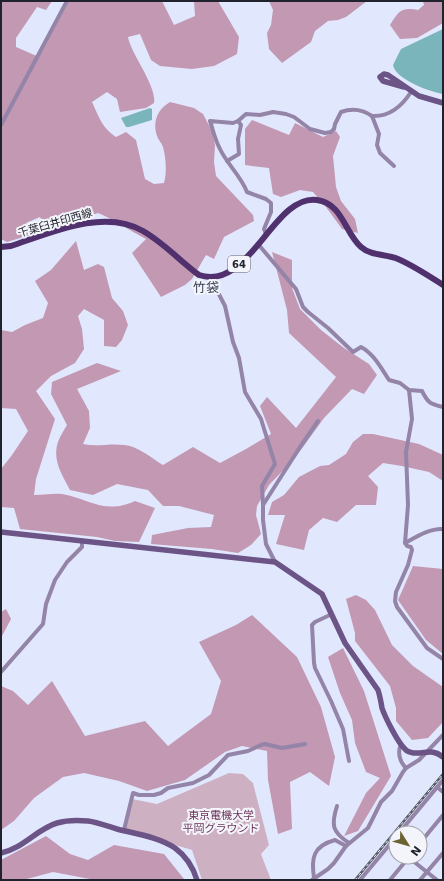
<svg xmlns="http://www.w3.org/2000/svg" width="444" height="881" viewBox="0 0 444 881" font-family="'DejaVu Sans','Noto Sans JP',sans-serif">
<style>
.green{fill:#cdb1c3}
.forest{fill:#c298b3}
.water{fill:#7ab5bb}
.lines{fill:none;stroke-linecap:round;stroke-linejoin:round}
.street{stroke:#9484a7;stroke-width:4}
.secondary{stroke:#6c5486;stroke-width:5.5}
.primary{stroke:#50316d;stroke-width:6}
.rail-casing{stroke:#545865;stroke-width:2.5}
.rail{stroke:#f4f5fb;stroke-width:1;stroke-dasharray:3;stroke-linecap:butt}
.labels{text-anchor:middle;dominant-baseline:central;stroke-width:4;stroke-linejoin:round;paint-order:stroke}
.shield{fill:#f4f5fb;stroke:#60626b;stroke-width:1}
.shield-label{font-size:10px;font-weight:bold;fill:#20232d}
.street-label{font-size:11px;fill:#20232d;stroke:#f4f5fb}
.park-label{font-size:11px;fill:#6b355b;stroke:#f4f5fb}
.quarter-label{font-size:13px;fill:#3c4359;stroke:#f4f5fb}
</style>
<rect width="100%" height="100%" fill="#e1e8fe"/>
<polygon class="green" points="229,773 243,774 253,783 269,845 261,854 271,880 202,880 192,850 124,830 132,799 157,804"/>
<g class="forest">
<path d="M1,1H52L46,10L37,7L16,38V47L39,57L69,1H162L174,25L195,16L194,1H218L239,37L237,54L214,66L192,69L160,66L151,60L140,34L128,37C131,54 157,86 154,103L146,108L120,112L117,99L107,92L92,102C99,117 102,128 116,137L126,132L136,140L145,179L154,184L164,183C167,172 166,158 163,147C162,143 158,140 157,136C152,121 158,109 170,102L194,108L203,114L212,131L215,145L214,162L216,176L253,215L254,221L224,237L214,259L206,255L192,279L185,285L161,297L132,253L146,239C130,231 115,220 98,213L47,230L40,217L26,223L30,235L7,242L1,239Z"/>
<polygon points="269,1 367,1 346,17 338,20 328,21 315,31 311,42 282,63 269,49 267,33 271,25 273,10"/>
<path d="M423,1H443V23L417,38L400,39L390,25C399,11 401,7 418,10L424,5Z"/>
<polygon points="252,120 289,135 295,123 323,137 336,131 340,137 333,156 336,187 341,201 355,219 358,233 342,229 326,207 313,192 300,190 281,197 273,194 269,168 245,165 245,129"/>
<path d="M76,241L84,270L98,264L104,267L112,298L123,311L128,325L122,340L116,347L104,346V320L84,309L78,316L82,329L84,349L75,363L51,376L36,391L55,419L36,479L34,495C43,495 53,493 62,494C90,499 105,515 135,501L155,508L139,542L115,541L97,537L20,529L14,508L1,507V469L12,455L28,431L16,409L1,408V330L12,332L25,325L43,318L48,303L35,281L51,270Z"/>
<path d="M272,252L292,260V288L300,309L321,330L344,348L369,364L377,375L364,394L352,389L324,418L295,458L269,485L257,506L256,515L261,534L251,545L238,553L212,549L151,544L152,535L188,528L211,527L214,515L179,506H163L148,490L117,484L93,495L70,490C62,475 52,460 58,442C60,436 64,430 67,425L51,394L52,382L97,363L121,371L77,389L89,411L90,428L83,444C97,447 110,443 124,445C138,446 151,458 163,465L193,447L220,463L246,449L271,434L260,406L267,397L296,428L336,377L289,333L287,310Z"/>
<polygon points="363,434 373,434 419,444 443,455 443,481 429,472 402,466 383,463 368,476 378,487 376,505 356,505 337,522 323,518 309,530 304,550 276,544 285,515 268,515 272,502 284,495 299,477 320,466 329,465 346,454 353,442"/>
<polygon points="413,566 443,569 443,654 426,640 398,600"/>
<polygon points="356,595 366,600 375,610 392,645 413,666 443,687 443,722 428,738 412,740 396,721 396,708 390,686 355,641 355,633 346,599"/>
<polygon points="6,609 11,619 1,638 1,612"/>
<polygon points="252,615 297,657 321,707 335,757 329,786 310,772 290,782 292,829 278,834 268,780 267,751 242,746 225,752 185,780 147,791 119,781 84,773 63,777 34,798 14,821 1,830 1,686 13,691 28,705 52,681 85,736 145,721 168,746 211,714 221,681 199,642 236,625"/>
<polygon points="343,648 364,691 391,776 358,831 344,836 366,793 380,778 366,772 355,743 352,720 340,693 328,657"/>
<polygon points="46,836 70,854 88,860 114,845 164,854 184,879 182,880 95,880 53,872 23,880 1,880 1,860"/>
</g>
<g class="water">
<path d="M443,29V94C430,92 395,79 393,65L401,49Z"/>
<polygon points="150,108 152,109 152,120 129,127 126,127 121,118"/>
</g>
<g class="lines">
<g class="street">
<polyline points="372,116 379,134 377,145 380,153 394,166"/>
<polyline points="1,125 67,1"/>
<polyline points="227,161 239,154 238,139 241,125 238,121"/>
<path d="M266,234L264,229L271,212V203L266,199L247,192C241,176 227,164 220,149C215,140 213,130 210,121L233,123L238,121L246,114L260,115L273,112L286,114L294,117L310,129L325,133L331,132L334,129L335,124L341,112C352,108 362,109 372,116C390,117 402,106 411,92"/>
<path d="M258,244L296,289L303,307L308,312L328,328L353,352L361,347C374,354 381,368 389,380L400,383L409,390L422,391C428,403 430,404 443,407"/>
<polyline points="210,277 225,306 233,342 239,358 245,392 261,419 275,464 262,486 263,505"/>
<polyline points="409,390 412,419 406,452 408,505 405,543 407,546 411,547 412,550 408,565 396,592 395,601 397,607 427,648 443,659"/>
<path d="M405,543C416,537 430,528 443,529"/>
<polyline points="275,562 266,544 263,520 263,505 300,447 318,421"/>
<polyline points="332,614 315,622 312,625 314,663 315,668 331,701 343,729 349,761"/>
<polyline points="1,672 43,624 46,604 55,580 67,562 82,547 82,541"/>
<path d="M401,744C397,753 400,762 406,768"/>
<polyline points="437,787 443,792"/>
<path d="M337,806C331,825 332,832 349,843"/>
<polyline points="124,830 133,793 139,795 154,795 161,793 168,788 193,783 209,775 228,755 248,751 261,745 265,744 282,748 305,744"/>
<polyline points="399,833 443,780"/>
<polyline points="420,843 443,815"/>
<polyline points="408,857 437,880"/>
<path d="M314,878C311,858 313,846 335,840L346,846"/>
<polyline points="312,880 328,869 334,863 346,846 368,828 381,802 392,791 403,772 406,768 419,760 443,735"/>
<polyline points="360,880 396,837"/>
<polyline points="390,880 409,857"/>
<polyline points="420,880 443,853"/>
</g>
<g class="secondary">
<polyline points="404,87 383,81 380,77 384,74 388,75 419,96 443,103"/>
<path d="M1,532L275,562L322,594L345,643L378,690C380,696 381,702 382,708C385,717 398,743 405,749C407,752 410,752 413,753C426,754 432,748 443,757"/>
<path d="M1,853C22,849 37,829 57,823C67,820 78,820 88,821C97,822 107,826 117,829C136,834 159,837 175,848C186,856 193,867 197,880"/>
</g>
<path class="primary" d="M1,247L11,246C50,233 104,208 143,231C164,243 180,261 199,275C250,292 273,194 317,200C342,203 345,233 361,247C371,256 386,254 398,259C414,266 429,276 443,285"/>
<g class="rail-casing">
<polyline id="rail" points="355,880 443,774"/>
</g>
<use href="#rail" class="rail"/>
</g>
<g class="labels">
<rect class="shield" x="228" y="256" width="22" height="16" rx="3"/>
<g class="shield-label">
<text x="239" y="264">64</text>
</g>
<g class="street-label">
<text transform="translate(55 223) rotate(-16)">千葉臼井印西線</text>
</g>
<g class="park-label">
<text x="221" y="815">東京電機大学<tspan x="221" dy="13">平岡グラウンド</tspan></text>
</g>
<g class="quarter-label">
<text x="206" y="287">竹袋</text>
</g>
</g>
<rect width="444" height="881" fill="none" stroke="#20232d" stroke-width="4"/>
<g transform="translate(408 845) rotate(127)"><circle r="19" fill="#f4f5fb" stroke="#9fa1a9"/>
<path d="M0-3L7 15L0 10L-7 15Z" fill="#6b6430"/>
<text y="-6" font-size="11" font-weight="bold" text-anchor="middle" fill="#20232d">N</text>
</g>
</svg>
